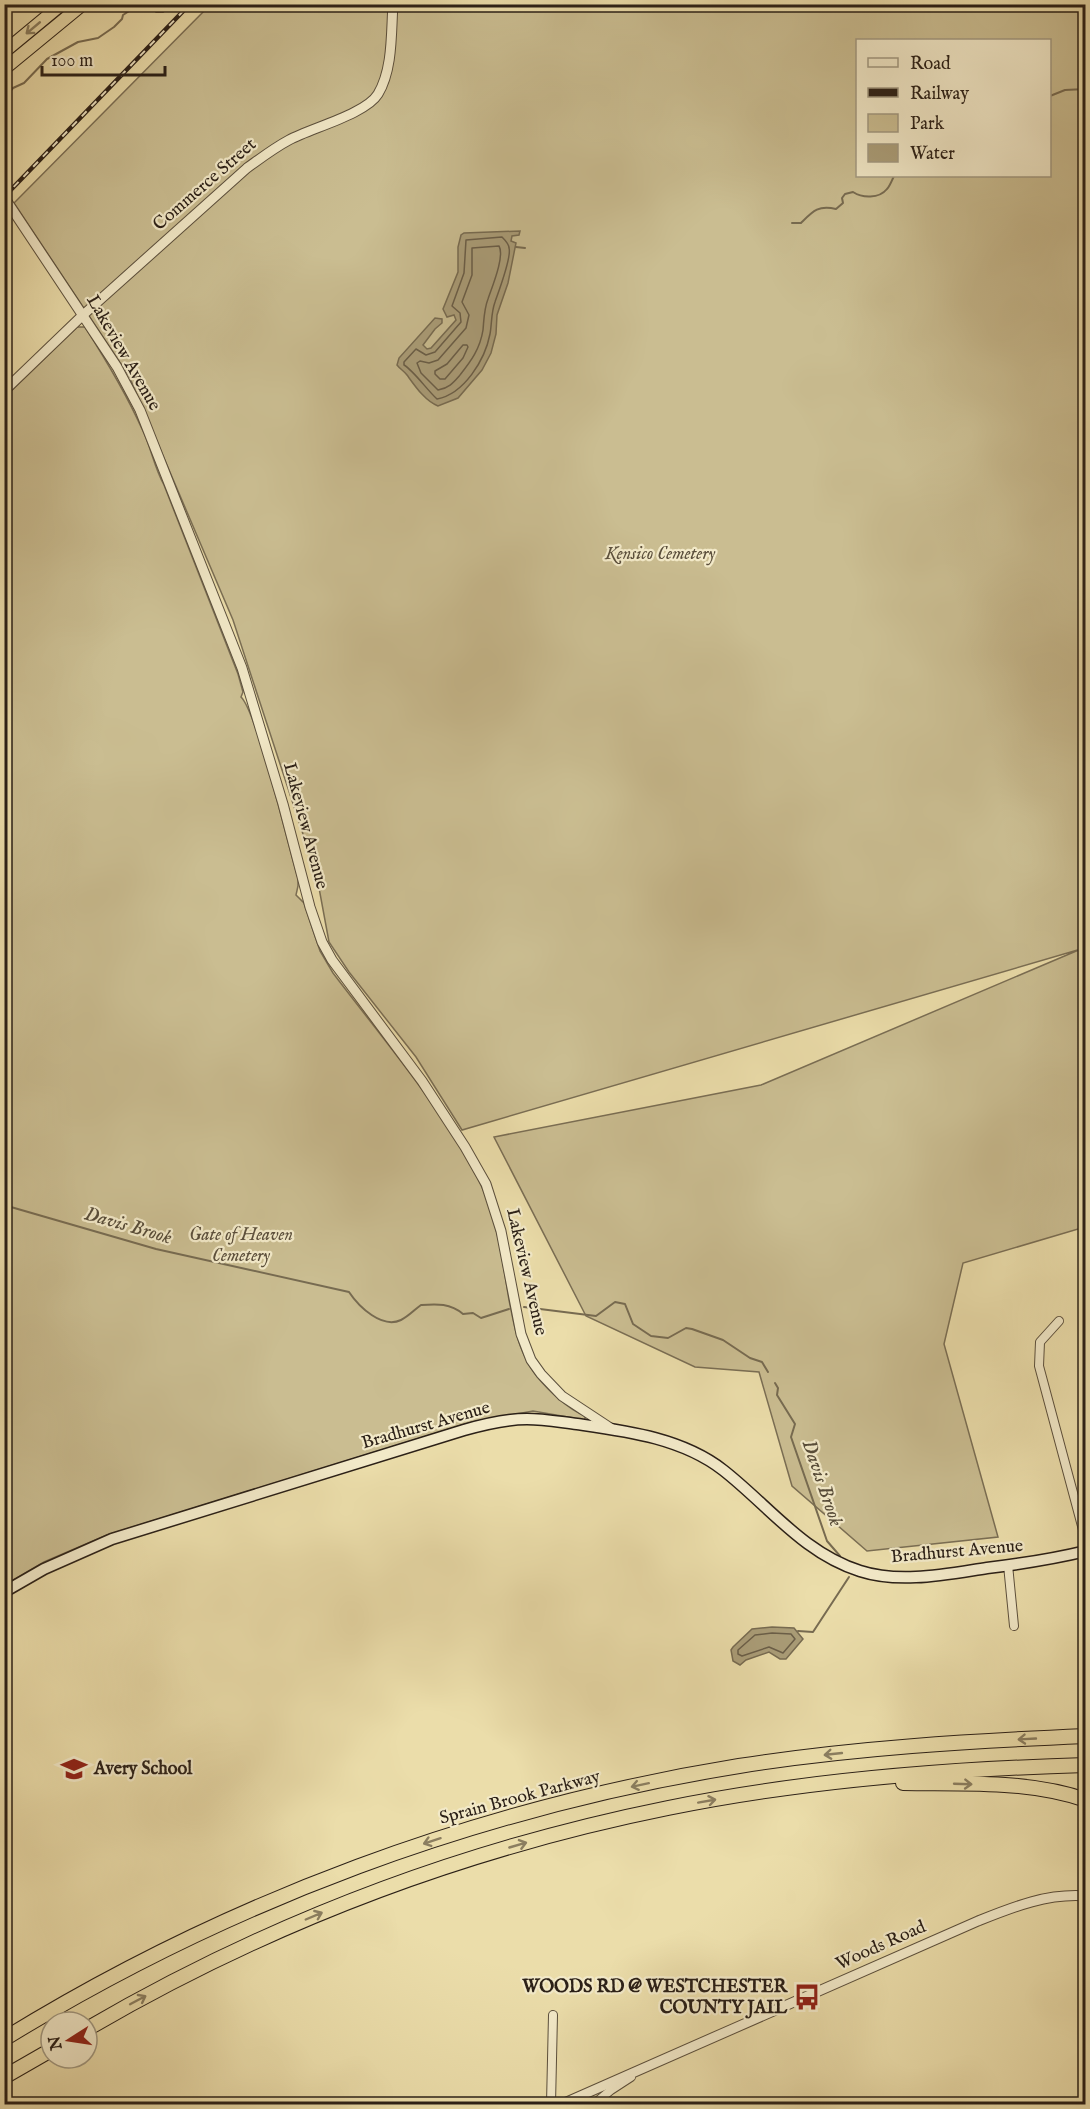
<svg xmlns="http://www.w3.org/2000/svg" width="1090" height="2109" viewBox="0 0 1090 2109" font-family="'IM FELL English',serif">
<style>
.green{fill:#cabd91;stroke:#7a6e54;stroke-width:1.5;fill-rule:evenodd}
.water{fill:#aa9d78;stroke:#776b51;stroke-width:1.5}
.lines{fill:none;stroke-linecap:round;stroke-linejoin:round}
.shore{stroke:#6a5e48;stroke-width:1.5}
.stream{stroke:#776b51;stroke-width:2}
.minor-casing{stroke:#5b4f3c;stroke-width:10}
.tertiary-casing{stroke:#5b4f3c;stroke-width:11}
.secondary-casing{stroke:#2b2017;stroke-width:13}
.trunk-casing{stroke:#2b2017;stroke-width:14}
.motorway-casing{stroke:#2b2017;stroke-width:16}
.minor{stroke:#f2e9c8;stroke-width:8}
.tertiary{stroke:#f2e9c8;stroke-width:9}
.secondary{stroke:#f2e9c8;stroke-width:10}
.trunk{stroke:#ebddaa;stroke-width:12}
.motorway{stroke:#ebddaa;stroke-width:14}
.rail-casing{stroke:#2b2017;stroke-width:4.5}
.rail{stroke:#f2e9c8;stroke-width:2;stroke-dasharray:7;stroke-linecap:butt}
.oneway{stroke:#8b7e60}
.labels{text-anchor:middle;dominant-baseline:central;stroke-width:4.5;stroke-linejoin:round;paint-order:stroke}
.street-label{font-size:18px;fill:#2b2017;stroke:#f2e9c8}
.park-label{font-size:18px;font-style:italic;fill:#5b4f3c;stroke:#f2e9c8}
.poi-label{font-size:18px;font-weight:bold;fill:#2b2017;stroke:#f2e9c8;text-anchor:start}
.water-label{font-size:20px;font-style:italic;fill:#574c39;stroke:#f2e9c8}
</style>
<rect width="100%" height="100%" fill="#ebddaa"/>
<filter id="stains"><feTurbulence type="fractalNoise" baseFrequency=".00333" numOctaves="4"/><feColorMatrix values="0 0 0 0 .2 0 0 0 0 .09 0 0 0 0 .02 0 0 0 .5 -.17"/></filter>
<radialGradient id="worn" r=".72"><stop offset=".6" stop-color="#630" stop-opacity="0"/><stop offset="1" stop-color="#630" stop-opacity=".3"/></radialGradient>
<g class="green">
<path d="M210,5H1085V1227L963,1263L944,1344L998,1537L867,1551L792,1486L759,1372L695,1367L586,1316L494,1137L761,1085L1081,949L462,1130L416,1057L349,972L329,942L317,877L233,620L129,376L14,203ZM858,40H1050V176H858Z"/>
<path d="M77,327H85C106,360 126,393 142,429C151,447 154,467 164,485L238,674L243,692L241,697C257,712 289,849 298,878V886L296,895L304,903L320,951L333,973C383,1039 439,1104 477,1177C497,1215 502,1258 509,1300C513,1319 516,1339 525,1357C532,1373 545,1387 559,1399C567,1406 575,1412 585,1416V1420L533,1411L472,1422L107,1535L44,1562L5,1585V397Z"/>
</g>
<g class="water">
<path d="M520,231L519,235L512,236L511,241L516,243L508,283L497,315L496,334L491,353L482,370L458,398L438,406C425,401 415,386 407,375C404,371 400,369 397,365L399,358L435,318L442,319V323L435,329L423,345L427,349L431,348L456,320L454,315L447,317L443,309L458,272V247L461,235L464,233Z"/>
<polygon points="772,1627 794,1628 803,1639 786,1659 780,1659 769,1652 746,1660 740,1665 733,1661 731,1650 733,1647 752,1629"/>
</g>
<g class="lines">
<g class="shore">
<path d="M502,237C504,239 509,245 509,248C512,257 498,293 495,302C491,313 492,323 490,334C485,360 464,394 437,399C427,390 414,371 404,365V362L416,349L426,355L435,352L461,322L460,313L452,306L464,273L466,240Z"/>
<path d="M499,246C505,256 492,287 488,299C484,309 484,319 483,330C480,349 471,361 460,375C453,383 449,388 438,390L421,373L417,363L420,361L429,363L438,360L466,328L469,315L462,302L472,275V248Z"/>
<polygon points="463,345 467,345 468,347 463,358 445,379 440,379 435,374 435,371 447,364"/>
<polygon points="772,1633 791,1634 795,1639 783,1653 769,1647 742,1656 738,1654 738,1650 755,1635"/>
</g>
<g class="stream">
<polyline points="151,4 156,12 163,12 172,4"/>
<polyline points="1050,96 1065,90 1086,89"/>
<polyline points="4,99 13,88 24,83 47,59 78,42 98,38 114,27 122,19 123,15 140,4"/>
<path d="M792,223H801C813,211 818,205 836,209L843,203L842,198L845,194L853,192C862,198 879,199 887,189C890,186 892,180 894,176"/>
<polyline points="516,247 525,248"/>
<path d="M4,1205L156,1249L349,1292C359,1307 382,1329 401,1320C409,1316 414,1310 421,1305C437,1304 450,1303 463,1314L473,1313L481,1318L509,1309"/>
<polyline points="524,1307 596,1316 615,1302 625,1304 633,1324 651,1336 668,1338 686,1328 692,1329 723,1340 750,1358 762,1362 768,1372"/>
<polyline points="775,1383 778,1388 777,1395 795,1424 791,1437 827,1541 840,1556"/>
<polyline points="798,1631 813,1632 849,1577"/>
</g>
<g class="minor-casing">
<g id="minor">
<polyline points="1059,1321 1040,1342 1039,1366 1086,1541"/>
<polyline points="1008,1565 1014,1626"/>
<polyline points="551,2104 553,2015"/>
<polyline points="594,2104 611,2090 631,2077"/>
</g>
</g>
<g class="tertiary-casing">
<g id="tertiary">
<polyline points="4,197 117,367 140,410 242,668 283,804 310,907 322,942 332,960 422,1081 465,1147 486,1184 501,1231 521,1334 531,1360 541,1374 562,1396 612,1429"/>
<path d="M4,391L83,315L247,168C261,158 274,148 289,140C311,128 366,114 378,94C393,69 391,33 393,4"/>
<path d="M562,2104L978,1921C1013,1907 1047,1893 1086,1896"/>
</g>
</g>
<g class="secondary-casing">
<path id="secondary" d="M4,1592L44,1569L112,1539L464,1430C485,1424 505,1419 527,1419C543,1419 560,1422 577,1424C626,1431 682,1438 723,1470C768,1505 803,1553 860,1571C900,1584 947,1574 987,1568C1020,1564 1053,1559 1086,1551"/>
</g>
<g class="trunk-casing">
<g id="trunk">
<polyline points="4,52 62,4"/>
<polyline points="4,69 83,4"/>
</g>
</g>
<g class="motorway-casing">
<g id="motorway">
<path d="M903,1783C964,1784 1028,1780 1086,1800"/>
<path d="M87,2029C267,1924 464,1849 668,1808C805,1780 946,1769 1086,1765"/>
<path d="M4,2039C228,1901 479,1808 739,1766C853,1748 970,1741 1086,1736"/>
<polyline points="4,2077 51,2050"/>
</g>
</g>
<use href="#minor" class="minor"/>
<use href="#tertiary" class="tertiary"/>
<use href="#secondary" class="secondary"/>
<use href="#trunk" class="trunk"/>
<use href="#motorway" class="motorway"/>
<g class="rail-casing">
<polyline id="rail" points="4,197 190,4"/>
</g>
<use href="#rail" class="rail"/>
</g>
<defs><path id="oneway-shaft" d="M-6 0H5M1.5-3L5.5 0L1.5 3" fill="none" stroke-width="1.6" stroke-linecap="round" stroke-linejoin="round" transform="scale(1.5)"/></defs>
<g class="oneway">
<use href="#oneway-shaft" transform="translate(33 28) rotate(140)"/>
<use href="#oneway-shaft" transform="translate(1027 1739) rotate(177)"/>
<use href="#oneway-shaft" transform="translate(833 1754) rotate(174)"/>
<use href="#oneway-shaft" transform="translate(963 1784) rotate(2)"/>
<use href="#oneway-shaft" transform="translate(640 1785) rotate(168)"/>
<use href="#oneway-shaft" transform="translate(707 1801) rotate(-10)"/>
<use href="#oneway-shaft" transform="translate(432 1841) rotate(162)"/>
<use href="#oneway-shaft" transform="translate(518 1845) rotate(-16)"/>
<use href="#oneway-shaft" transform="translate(314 1916) rotate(-23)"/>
<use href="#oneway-shaft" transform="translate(138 2000) rotate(-28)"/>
</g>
<defs>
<g id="school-bare" transform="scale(2.07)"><path d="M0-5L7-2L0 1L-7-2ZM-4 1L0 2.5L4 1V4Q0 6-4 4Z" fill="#8f2418" stroke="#f2e9c8" stroke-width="2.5" paint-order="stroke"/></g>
<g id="bus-bare" transform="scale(2.07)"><path d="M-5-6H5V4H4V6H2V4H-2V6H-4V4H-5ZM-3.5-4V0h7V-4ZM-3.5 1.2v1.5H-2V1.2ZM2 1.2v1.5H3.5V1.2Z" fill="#8f2418" stroke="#f2e9c8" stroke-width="2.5" paint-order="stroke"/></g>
</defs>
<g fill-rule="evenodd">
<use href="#school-bare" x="74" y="1769"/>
<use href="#bus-bare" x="807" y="1997"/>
</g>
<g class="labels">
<g class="street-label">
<text transform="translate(205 185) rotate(-41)">Commerce Street</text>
<text transform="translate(123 353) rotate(60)">Lakeview Avenue</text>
<text transform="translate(305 826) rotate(75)">Lakeview Avenue</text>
<text transform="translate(526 1272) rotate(77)">Lakeview Avenue</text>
<text transform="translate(426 1426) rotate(-16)">Bradhurst Avenue</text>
<text transform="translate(957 1552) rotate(-5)">Bradhurst Avenue</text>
<text transform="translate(520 1798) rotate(-15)">Sprain Brook Parkway</text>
<text transform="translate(881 1946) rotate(-24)">Woods Road</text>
</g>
<g class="park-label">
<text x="660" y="554">Kensico Cemetery</text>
<text x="241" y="1235">Gate of Heaven<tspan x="241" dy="21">Cemetery</tspan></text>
</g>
<g class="poi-label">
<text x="94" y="1769">Avery School</text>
<text x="787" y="1987" text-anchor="end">WOODS RD @ WESTCHESTER<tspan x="787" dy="21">COUNTY JAIL</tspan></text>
</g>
<g class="water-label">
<text transform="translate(128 1226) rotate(16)">Davis Brook</text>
<text transform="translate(822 1483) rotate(71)">Davis Brook</text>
</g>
</g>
<rect width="1090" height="2109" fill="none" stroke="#ebddaa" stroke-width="24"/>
<rect x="6" y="6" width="1078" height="2097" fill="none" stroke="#2b2017" stroke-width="3"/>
<rect x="12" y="12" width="1066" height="2085" fill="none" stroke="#2b2017" stroke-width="1.5"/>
<rect x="856" y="39" width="195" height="138" fill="#f2e9c8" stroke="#a29981" stroke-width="1.5"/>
<rect x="868" y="58" width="30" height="9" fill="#f2e9c8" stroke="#a29981" stroke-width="1.5"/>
<text x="910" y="69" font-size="18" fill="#2b2017">Road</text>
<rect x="868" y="88" width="30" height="9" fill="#2b2017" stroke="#a29981" stroke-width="1.5"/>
<text x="910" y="99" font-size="18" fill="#2b2017">Railway</text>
<rect x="868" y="114" width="30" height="18" fill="#cabd91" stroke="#a29981" stroke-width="1.5"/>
<text x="910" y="129" font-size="18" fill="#2b2017">Park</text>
<rect x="868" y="144" width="30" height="18" fill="#aa9d78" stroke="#a29981" stroke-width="1.5"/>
<text x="910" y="159" font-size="18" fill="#2b2017">Water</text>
<g transform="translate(69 2040) rotate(258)"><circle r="28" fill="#f2e9c8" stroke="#a29981" stroke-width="1.5"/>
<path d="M0-4.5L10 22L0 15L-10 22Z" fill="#8f2418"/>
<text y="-9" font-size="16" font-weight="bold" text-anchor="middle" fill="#2b2017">N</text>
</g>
<path d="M42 66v9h123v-9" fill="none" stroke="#2b2017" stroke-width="3"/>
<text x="51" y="66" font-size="18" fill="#2b2017" stroke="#f2e9c8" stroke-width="4.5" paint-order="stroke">100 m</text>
<rect width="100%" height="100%" filter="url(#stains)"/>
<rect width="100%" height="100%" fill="url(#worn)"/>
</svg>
